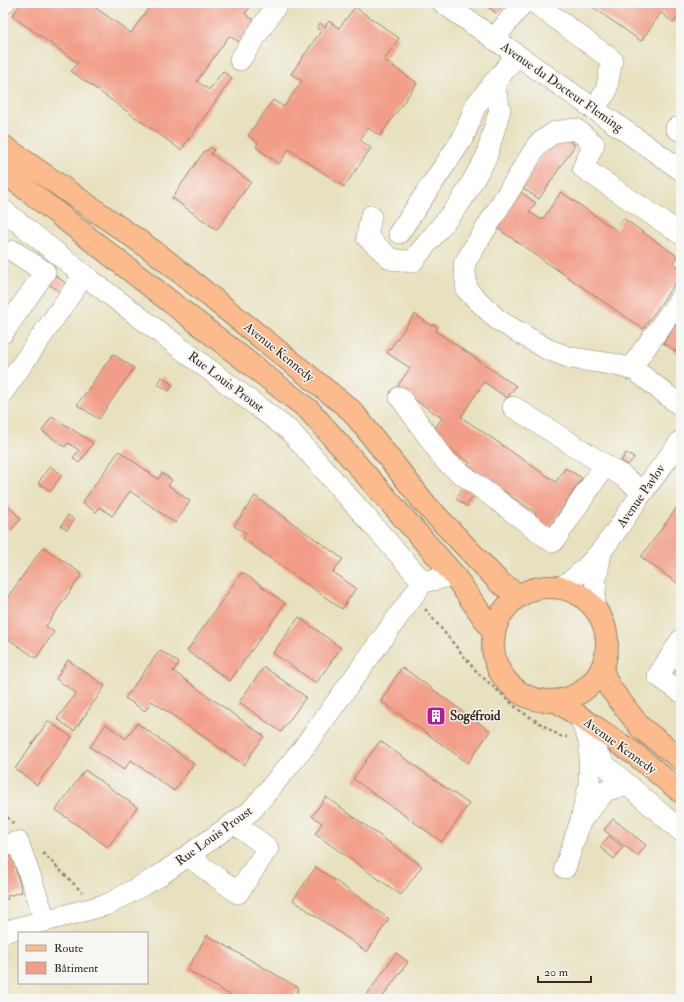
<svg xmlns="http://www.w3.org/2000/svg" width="684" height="1002" viewBox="0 0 684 1002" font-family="'IM FELL Double Pica',serif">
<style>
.building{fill:#f29d87}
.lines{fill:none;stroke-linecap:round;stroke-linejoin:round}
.minor-casing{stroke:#92866e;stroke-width:22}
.major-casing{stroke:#92866e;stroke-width:24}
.path{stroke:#92866e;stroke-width:2.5;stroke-dasharray:3 3;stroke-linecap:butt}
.minor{stroke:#fff;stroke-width:21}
.major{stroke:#fbbb8c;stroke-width:22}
.labels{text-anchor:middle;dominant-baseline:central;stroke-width:3;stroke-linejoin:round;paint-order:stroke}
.street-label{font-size:13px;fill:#3b2a1e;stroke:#f6f6f2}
.poi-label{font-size:13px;font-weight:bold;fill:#3b2a1e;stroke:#f6f6f2;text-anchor:start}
</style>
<rect width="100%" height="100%" fill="#f6f6f2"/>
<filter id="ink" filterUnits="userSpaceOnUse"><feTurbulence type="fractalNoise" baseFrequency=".025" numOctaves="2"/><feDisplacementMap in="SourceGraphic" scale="8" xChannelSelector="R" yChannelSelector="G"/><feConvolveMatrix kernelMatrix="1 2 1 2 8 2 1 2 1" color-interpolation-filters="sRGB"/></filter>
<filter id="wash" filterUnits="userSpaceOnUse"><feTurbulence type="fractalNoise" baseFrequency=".012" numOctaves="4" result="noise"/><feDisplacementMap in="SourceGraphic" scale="16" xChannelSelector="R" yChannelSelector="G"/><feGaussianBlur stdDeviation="0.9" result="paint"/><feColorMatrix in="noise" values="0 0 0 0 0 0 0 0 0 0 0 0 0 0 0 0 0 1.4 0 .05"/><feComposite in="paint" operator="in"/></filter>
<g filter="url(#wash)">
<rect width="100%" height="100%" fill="#e8e1bf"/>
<g id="blocks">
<g class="building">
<polygon points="21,3 89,3 131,33 152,3 253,3 245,14 258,23 243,44 229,36 197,81 209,90 223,71 232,78 181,150 71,71 78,63 12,16"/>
<polygon points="490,3 497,3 502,7 496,13 487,6"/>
<polygon points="587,3 681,3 681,13 674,23 661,13 641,41"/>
<polygon points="355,7 399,38 384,60 417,83 380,136 368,128 360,140 371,148 344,187 289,149 279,164 256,147 258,143 248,135 273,100 284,107 302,81 291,74 321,31 317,28 320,23 325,27 329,21 339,28"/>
<polygon points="557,133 575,145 539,199 521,187"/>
<polygon points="210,147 214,150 211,154 251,182 217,230 172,198 205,150 207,151"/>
<polygon points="518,190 536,203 529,212 542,220 561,192 616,230 623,218 677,256 673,263 681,268 681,275 643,329 494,226"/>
<polygon points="53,274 67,284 61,292 47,283"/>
<polygon points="415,314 432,326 433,324 438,328 436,331 516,386 507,398 484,382 461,417 556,482 565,468 582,478 549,528 532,518 536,513 502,490 500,494 464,471 470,463 430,435 442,418 397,387 410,368 387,353"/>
<polygon points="681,318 681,355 663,343"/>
<polygon points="113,354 134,368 99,419 77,405"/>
<polygon points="162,377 173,385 169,391 158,384"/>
<polygon points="52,416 93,443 79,463 73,458 79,450 68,443 65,447 42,431"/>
<polygon points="119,451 158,479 162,473 172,480 168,485 190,501 175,523 130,491 112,516 100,507 96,512 82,503"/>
<polygon points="626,453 634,458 628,465 621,461"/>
<polygon points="50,466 62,475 51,491 38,483"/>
<polygon points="464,486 475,494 466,506 456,499"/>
<polygon points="255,496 343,559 333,572 356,588 342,609 243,539 246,533 234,526"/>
<polygon points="3,501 21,519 10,531 3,524"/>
<polygon points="681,502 681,586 641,557"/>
<polygon points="68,515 74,520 67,530 61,526"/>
<polygon points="43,547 82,574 46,626 54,632 36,658 4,636 6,633 3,631 3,604"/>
<polygon points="242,572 285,603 230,681 187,651"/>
<polygon points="299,617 341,648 316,683 273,653"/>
<polygon points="160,650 179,663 173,671 264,736 244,765 152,701 145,711 125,698"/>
<polygon points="681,653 681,681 668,671"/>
<polygon points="68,660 105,686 74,731 57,719 76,693 56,679"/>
<polygon points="264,667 306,697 281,732 239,702"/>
<polygon points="402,667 490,731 468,763 381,701"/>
<polygon points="48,721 72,737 37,785 15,769"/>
<polygon points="137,723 194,764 174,791 131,760 124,770 90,747 106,724 126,739"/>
<polygon points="380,741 469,804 442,842 353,779"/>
<polygon points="85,770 137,807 108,847 56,810"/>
<polygon points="326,797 422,866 401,895 315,834 322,823 312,816"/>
<polygon points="613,819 646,845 638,856 604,830"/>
<polygon points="609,836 623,847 614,859 600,847"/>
<polygon points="11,853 22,892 7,896 8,899 3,900 3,855"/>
<polygon points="316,867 389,919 367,952 293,900"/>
<polygon points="207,935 299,988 293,999 237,999 187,970"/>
<polygon points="396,953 408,962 381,999 364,999"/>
</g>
</g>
</g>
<g filter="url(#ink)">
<use href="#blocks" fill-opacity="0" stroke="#92866e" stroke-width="1"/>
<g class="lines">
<g class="minor-casing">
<g id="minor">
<polyline points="443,3 681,170"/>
<polyline points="535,3 612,60 606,92 593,109"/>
<polyline points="3,4 4,3"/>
<polyline points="494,39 523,3"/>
<polyline points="240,60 278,3"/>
<polyline points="676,128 681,131"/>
<polyline points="3,210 84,275 290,431 423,582"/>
<polyline points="371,216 367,237 391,259 412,262 460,203 486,158 500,109 493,83"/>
<polyline points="399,233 463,138 476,105 517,55"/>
<polyline points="681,234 583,168 594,144 576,129 555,132 538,144 464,264 467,290 498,320 547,349 571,358 612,364 635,370 681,406"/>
<polyline points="3,333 45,272 13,251"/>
<polyline points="630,369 681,298"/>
<polyline points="3,392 84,275"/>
<polyline points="400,397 446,462 553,542 605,465"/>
<polyline points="513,407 624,477 643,492"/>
<path d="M561,588C599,562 616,530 642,493C655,475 668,458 681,441"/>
<polyline points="594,607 596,579 601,553"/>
<polyline points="681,640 658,676 681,692"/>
<polyline points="580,718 590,743 606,766 681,831"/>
<polyline points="583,818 606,790 628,785"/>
<polyline points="3,846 18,842 45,919"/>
<polyline points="188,856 238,893 268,848 234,823"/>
<polyline points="565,868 581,820 589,786 590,743"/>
<polyline points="3,932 109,904 159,876 251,811 302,750 423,582 454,575"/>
</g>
</g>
<g class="major-casing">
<g id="major">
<polyline points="3,146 159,255 352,411 426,505 500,583 520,596"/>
<polyline points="3,171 309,410 454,575 494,633"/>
<circle cx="550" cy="644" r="57"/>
<polyline points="602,671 610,688 640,727 681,759"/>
<polyline points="558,702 636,755 681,792"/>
</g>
</g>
<g class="path">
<polyline points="425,609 477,672 519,710 560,736 567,737"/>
<polyline points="3,813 14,824"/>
<polyline points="43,853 82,892"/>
</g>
<use href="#minor" class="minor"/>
<use href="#major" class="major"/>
</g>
</g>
<defs>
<g id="building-square" transform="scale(1)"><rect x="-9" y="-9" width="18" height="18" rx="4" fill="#b5179e" stroke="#f6f6f2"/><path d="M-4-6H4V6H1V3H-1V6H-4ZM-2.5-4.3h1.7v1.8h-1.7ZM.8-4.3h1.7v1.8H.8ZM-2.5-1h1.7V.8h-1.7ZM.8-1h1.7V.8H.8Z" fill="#fff"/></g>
</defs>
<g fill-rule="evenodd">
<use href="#building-square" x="436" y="716"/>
</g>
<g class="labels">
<g class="street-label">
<text transform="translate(562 87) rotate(35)">Avenue du Docteur Fleming</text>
<text transform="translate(279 352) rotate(39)">Avenue Kennedy</text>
<text transform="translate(226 382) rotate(37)">Rue Louis Proust</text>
<text transform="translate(641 496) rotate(-55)">Avenue Pavlov</text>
<text transform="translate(620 746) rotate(36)">Avenue Kennedy</text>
<text transform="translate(214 836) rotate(-36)">Rue Louis Proust</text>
</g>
<g class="poi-label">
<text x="450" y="716">Sogéfroid</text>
</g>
</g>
<rect width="684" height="1002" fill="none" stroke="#f6f6f2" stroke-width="16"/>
<rect x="18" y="932" width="130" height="52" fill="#f6f6f2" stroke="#aba49d"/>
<rect x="26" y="945" width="20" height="6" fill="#fbbb8c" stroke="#aba49d"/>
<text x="54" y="952" font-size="12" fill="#3b2a1e">Route</text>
<rect x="26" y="962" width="20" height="12" fill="#f29d87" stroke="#aba49d"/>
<text x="54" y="972" font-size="12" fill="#3b2a1e">Bâtiment</text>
<path d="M538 976v6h53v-6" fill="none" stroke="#3b2a1e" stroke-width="2"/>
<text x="544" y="976" font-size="12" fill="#3b2a1e" stroke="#f6f6f2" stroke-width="3" paint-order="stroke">20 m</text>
</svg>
